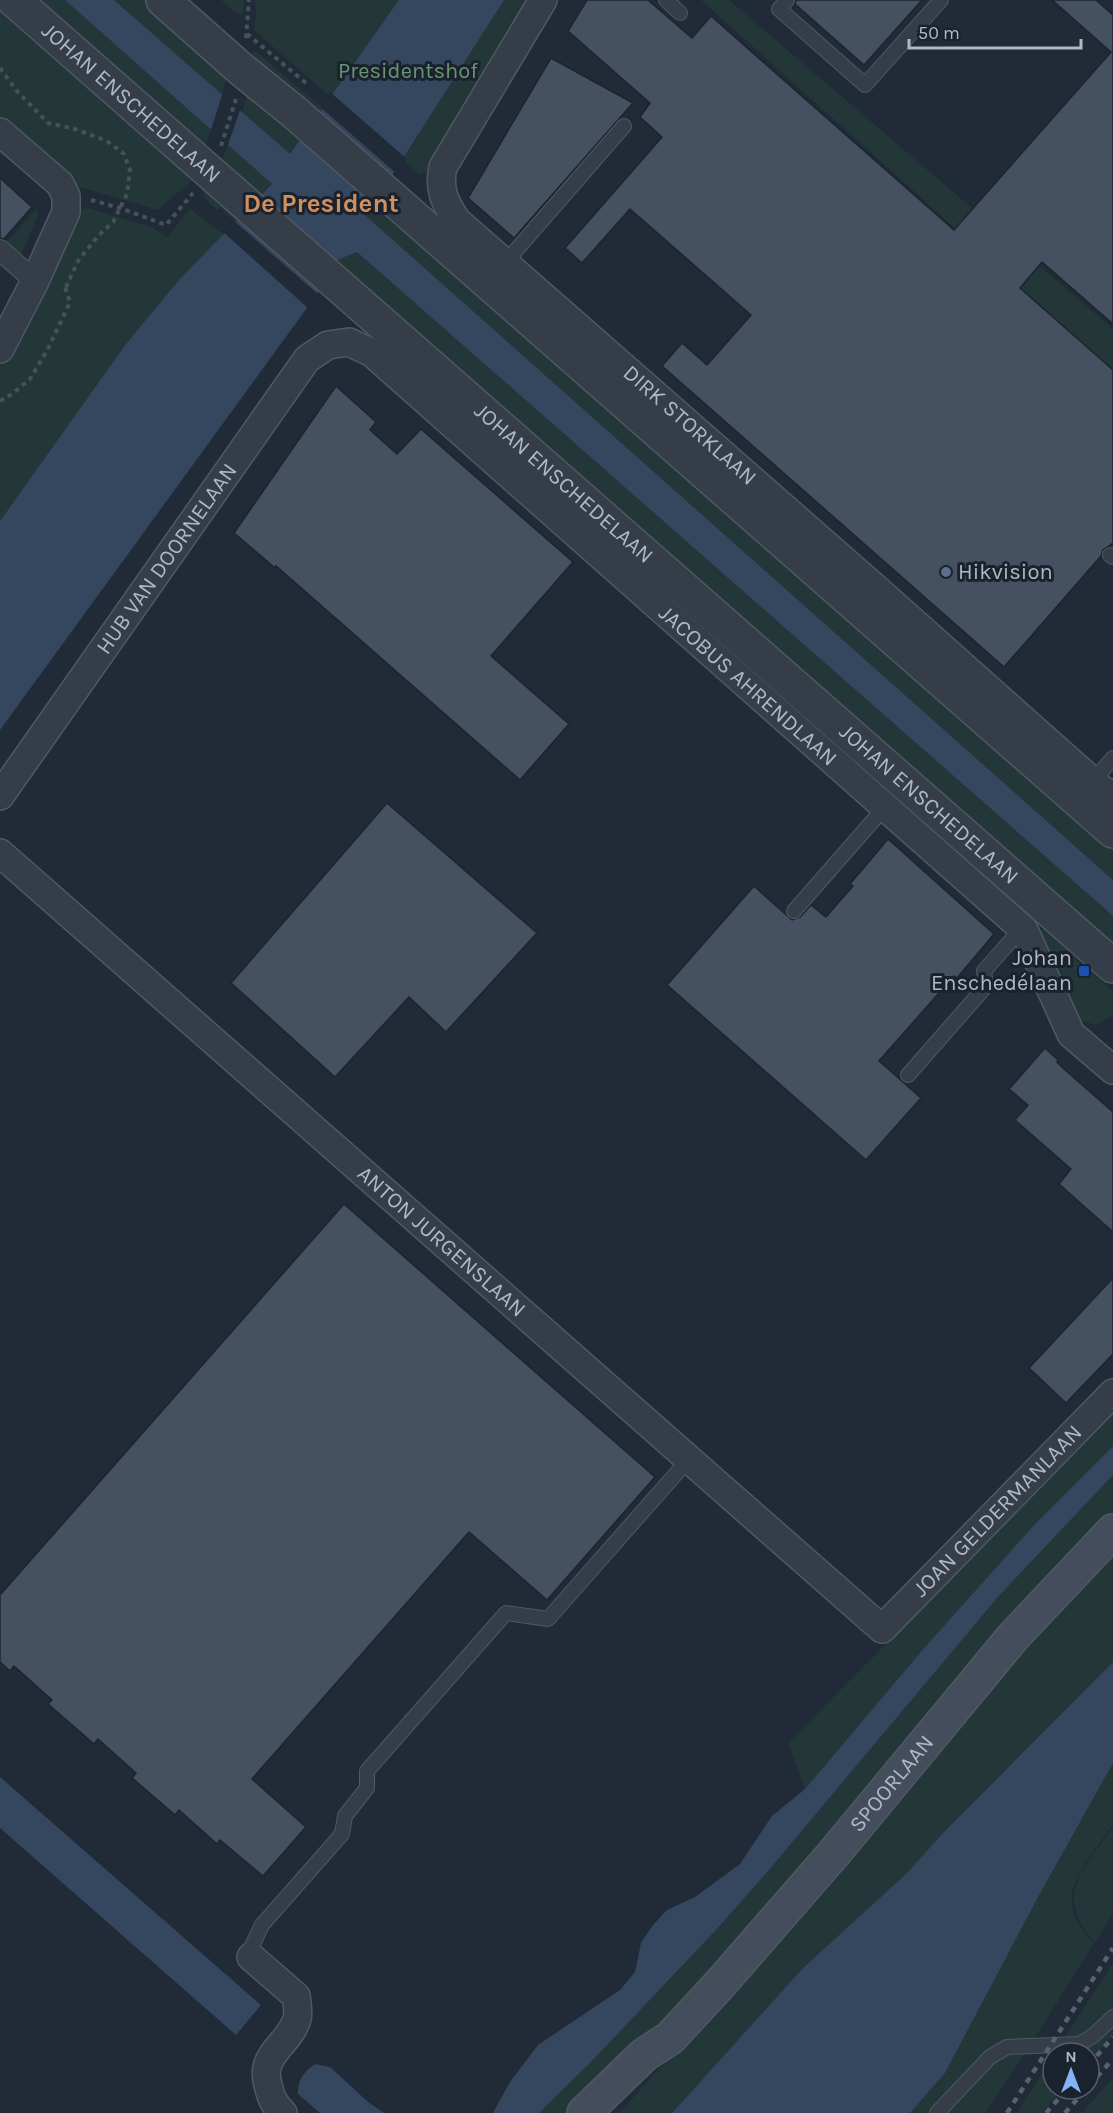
<svg xmlns="http://www.w3.org/2000/svg" width="1113" height="2113" viewBox="0 0 1113 2113" font-family="Karla,sans-serif">
<style>
.green{fill:#233739}
.water{fill:#35475f}
.pier{fill:#212b38}
.building{fill:#455160;stroke:#1c242f;stroke-width:1.5}
.lines{fill:none;stroke-linecap:round;stroke-linejoin:round}
.service-casing{stroke:#505863;stroke-width:16}
.pedestrian-casing{stroke:#505863;stroke-width:22}
.minor-casing{stroke:#505863;stroke-width:30}
.tertiary-casing{stroke:#505863;stroke-width:36}
.secondary-casing{stroke:#505863;stroke-width:36}
.path{stroke:#415457;stroke-width:4;stroke-dasharray:4.5 4.5;stroke-linecap:butt}
.service{stroke:#353d49;stroke-width:14}
.pedestrian{stroke:#353d49;stroke-width:20}
.minor{stroke:#353d49;stroke-width:27}
.tertiary{stroke:#353d49;stroke-width:33}
.secondary{stroke:#434d5b;stroke-width:33}
.rail{stroke:#576170;stroke-width:4.5;stroke-dasharray:6 6;stroke-linecap:butt}
.service-dot{fill:#5c6f8a;stroke:#1a222d;stroke-width:2}
.transit-dot{fill:#1a4fb4;stroke:#1a222d;stroke-width:2}
.labels{text-anchor:middle;dominant-baseline:central;stroke-width:6;stroke-linejoin:round;paint-order:stroke}
.park-label{font-size:22px;fill:#689571;stroke:#1a222d}
.street-label{font-size:22px;fill:#b0b8c5;stroke:#1a222d}
.poi-label{font-size:22px;fill:#b0b8c5;stroke:#1a222d;text-anchor:start}
.quarter-label{font-size:26px;font-weight:bold;fill:#d08f5f;stroke:#1a222d}
</style>
<rect width="100%" height="100%" fill="#212b38"/>
<g class="green">
<polygon points="0,0 200,173 158,210 73,185 0,121"/>
<polygon points="23,0 65,0 211,130 201,157"/>
<polygon points="114,0 155,0 229,66 222,95"/>
<polygon points="221,0 243,0 244,10 242,14 236,13"/>
<polygon points="255,0 534,0 430,170 420,175 254,30 256,16"/>
<polygon points="701,0 729,0 1113,329 1113,370"/>
<polygon points="253,52 257,52 322,108 320,113 248,66"/>
<polygon points="250,84 304,135 290,155 242,112"/>
<polygon points="228,145 272,184 257,199 219,168"/>
<polygon points="209,183 242,214 235,221 220,208 217,210 205,199 202,190"/>
<polygon points="376,198 1113,843 1113,880 366,216"/>
<polygon points="37,208 38,215 20,258 4,245"/>
<polygon points="88,208 151,227 167,237 190,209 223,234 125,346 0,521 0,366 21,334 77,211"/>
<polygon points="357,252 1113,916 1113,957 335,261"/>
<polygon points="1054,923 1076,953 1074,958 1113,991 1113,1015 1096,1025 1080,1020 1069,1002 1061,971 1040,931"/>
<polygon points="1113,1415 1113,1446 1035,1524 925,1647 805,1789 788,1743"/>
<polygon points="1113,1475 1113,1511 1015,1612 874,1784 656,2033 576,2113 539,2113 591,2062 716,1930 769,1870 997,1598"/>
<polygon points="1113,1551 1113,1662 943,1833 907,1873 803,1968 672,2113 619,2113 680,2046 994,1681"/>
<path d="M1113,1763C1113,1775 1113,1814 1113,1823C1111,1829 1104,1837 1100,1842C1072,1883 1056,1902 1094,1943L1034,2039L1018,2040L932,2113H910L945,2073L1037,1899Z"/>
<path d="M1113,1827V1914L1095,1942C1052,1895 1084,1869 1113,1827Z"/>
<polygon points="1113,1963 1113,2015 1083,2039 1062,2042"/>
<path d="M1113,2027V2035L1089,2061V2053H1055L1056,2050C1084,2050 1094,2049 1113,2027Z"/>
<polygon points="1027,2050 985,2113 944,2113 993,2061 1007,2054"/>
<polygon points="1053,2056 1053,2089 1063,2089 1042,2113 1017,2113"/>
<polygon points="1113,2078 1113,2113 1082,2113"/>
</g>
<g class="water">
<polygon points="65,0 114,0 290,154 399,0 504,0 366,216 1113,880 1113,916 357,252 335,261 323,286 0,730 0,521 126,344 179,280 272,184"/>
<polygon points="1113,1446 1113,1475 997,1598 769,1870 716,1930 591,2062 539,2113 493,2113 510,2082 538,2045 620,1990 635,1972 641,1943 653,1925 667,1910 695,1897 740,1864 772,1816 805,1789 925,1647 1035,1524"/>
<polygon points="1113,1662 1113,1763 1037,1899 945,2073 910,2113 672,2113 803,1968 907,1873 943,1833"/>
<polygon points="0,1777 261,2005 236,2035 0,1828"/>
<path d="M315,2064L330,2067L368,2102L384,2113H320L298,2094C298,2079 303,2073 315,2064Z"/>
</g>
<g class="pier">
<polygon points="223,92 241,107 227,148 210,133"/>
<polygon points="330,92 407,159 397,174 320,107"/>
<polygon points="233,220 319,295 309,309 222,231"/>
</g>
<g class="building">
<polygon points="587,0 648,0 692,38 711,16 954,230 1111,52 1052,0 1096,0 1113,15 1113,324 1042,262 1020,288 1113,370 1113,543 1103,550 1101,556 1004,667 662,366 682,343 707,365 751,315 630,209 582,263 565,248 662,137 640,117 650,103 568,31"/>
<polygon points="796,0 922,0 864,65 795,4"/>
<polygon points="551,58 633,103 514,238 468,198"/>
<polygon points="0,178 32,207 4,239 0,238"/>
<polygon points="336,386 376,422 370,430 397,454 421,429 573,562 491,656 569,724 520,780 276,566 275,568 234,533"/>
<polygon points="387,803 537,933 446,1032 409,997 335,1077 231,983"/>
<polygon points="888,839 994,934 957,978 954,976 879,1061 921,1098 866,1160 667,985 754,886 792,920 800,917 811,905 826,917 853,886 850,884"/>
<polygon points="1045,1048 1058,1060 1057,1062 1064,1069 1113,1112 1113,1232 1059,1184 1071,1169 1015,1120 1028,1105 1009,1089"/>
<polygon points="344,1204 655,1477 547,1600 469,1532 252,1779 306,1827 263,1876 220,1840 217,1844 179,1810 175,1815 132,1778 136,1773 98,1739 94,1744 48,1704 52,1700 14,1666 10,1671 0,1662 0,1595"/>
<polygon points="1113,1278 1113,1354 1066,1403 1029,1368"/>
</g>
<g class="lines">
<g class="service-casing">
<g id="service">
<polyline points="666,0 680,13"/>
<polyline points="787,0 779,9 865,85 941,0"/>
<polyline points="505,263 624,126"/>
<polyline points="1110,555 1113,557"/>
<polyline points="1093,781 1113,758"/>
<polyline points="794,911 885,807"/>
<polyline points="908,1075 986,986 984,971 1022,928"/>
<polyline points="251,1957 252,1946 262,1925 342,1834 345,1816 367,1788 367,1771 506,1613 548,1619 689,1459"/>
<polyline points="937,2113 990,2057 1007,2047 1080,2044 1094,2035 1113,2017"/>
</g>
</g>
<g class="pedestrian-casing">
<polyline id="pedestrian" points="0,250 35,281"/>
</g>
<g class="minor-casing">
<g id="minor">
<path id="s1" d="M543,0L443,167C438,189 445,203 457,221L872,585L1100,788L1113,796"/>
<polyline points="0,132 60,184 66,196 66,212 35,281 0,349"/>
<path id="s2" d="M0,796L307,359L328,345L349,342L372,353L1024,930L1071,1034L1113,1070"/>
<path id="s3" d="M0,853L882,1629L1113,1393"/>
<path d="M251,1957L296,1996C297,2003 299,2012 297,2019C289,2045 259,2054 268,2085C271,2098 274,2104 283,2113"/>
</g>
</g>
<g class="tertiary-casing">
<g id="tertiary">
<path id="s4" d="M14,0L1113,966"/>
<polyline points="163,0 242,70 294,112 1113,831"/>
</g>
</g>
<g class="secondary-casing">
<g id="secondary">
<path id="s5" d="M584,2113L644,2055L670,2038L720,1984L835,1852L1013,1637L1113,1531"/>
</g>
</g>
<g class="path">
<polyline points="247,34 306,83"/>
<polyline points="246,38 249,0"/>
<polyline points="0,68 16,90 48,123 75,129 107,141 124,154 130,170 127,194 113,222 98,236 78,261 66,287"/>
<polyline points="221,146 236,99"/>
<polyline points="91,200 120,208 166,225 193,193"/>
<polyline points="0,401 12,394 30,379 48,349 70,302 65,287"/>
</g>
<use href="#service" class="service"/>
<use href="#pedestrian" class="pedestrian"/>
<use href="#minor" class="minor"/>
<use href="#tertiary" class="tertiary"/>
<use href="#secondary" class="secondary"/>
<g class="rail">
<polyline points="1089,2065 1113,2037"/>
<polyline points="1089,2086 1113,2059"/>
<polyline points="1007,2113 1113,1948"/>
<polyline points="1046,2113 1067,2089"/>
<polyline points="1065,2113 1086,2089"/>
</g>
</g>
<circle class="service-dot" cx="946" cy="572" r="6"/>
<rect class="transit-dot" x="1078" y="965" width="12" height="12" rx="3"/>
<g class="labels">
<g class="park-label">
<text x="408" y="71">Presidentshof</text>
</g>
<g class="street-label">
<text stroke="none"><textPath href="#s4" startOffset="156">JOHAN ENSCHEDELAAN</textPath></text>
<text stroke="none"><textPath href="#s1" startOffset="562">DIRK STORKLAAN</textPath></text>
<text stroke="none"><textPath href="#s4" startOffset="732">JOHAN ENSCHEDELAAN</textPath></text>
<text stroke="none"><textPath href="#s2" startOffset="290">HUB VAN DOORNELAAN</textPath></text>
<text stroke="none"><textPath href="#s2" startOffset="1108">JACOBUS AHRENDLAAN</textPath></text>
<text stroke="none"><textPath href="#s4" startOffset="1218">JOHAN ENSCHEDELAAN</textPath></text>
<text stroke="none"><textPath href="#s3" startOffset="588">ANTON JURGENSLAAN</textPath></text>
<text stroke="none"><textPath href="#s3" startOffset="1340">JOAN GELDERMANLAAN</textPath></text>
<text stroke="none"><textPath href="#s5" startOffset="452">SPOORLAAN</textPath></text>
</g>
<g class="poi-label">
<text x="958" y="572">Hikvision</text>
<text x="1072" y="958" text-anchor="end">Johan<tspan x="1072" dy="25">Enschedélaan</tspan></text>
</g>
<g class="quarter-label">
<text x="321" y="203">De President</text>
</g>
</g>
<g transform="translate(1071 2071)"><circle r="28" fill="#1a222d" stroke="#565e6a" stroke-width="1.5"/>
<path d="M0-4.5L10 22L0 15L-10 22Z" fill="#85b2f5"/>
<text y="-9" font-size="16" font-weight="bold" text-anchor="middle" fill="#b0b8c5">N</text>
</g>
<path d="M909 39v9h172v-9" fill="none" stroke="#b0b8c5" stroke-width="3"/>
<text x="918" y="39" font-size="18" fill="#b0b8c5" stroke="#1a222d" stroke-width="4.5" paint-order="stroke">50 m</text>
</svg>
